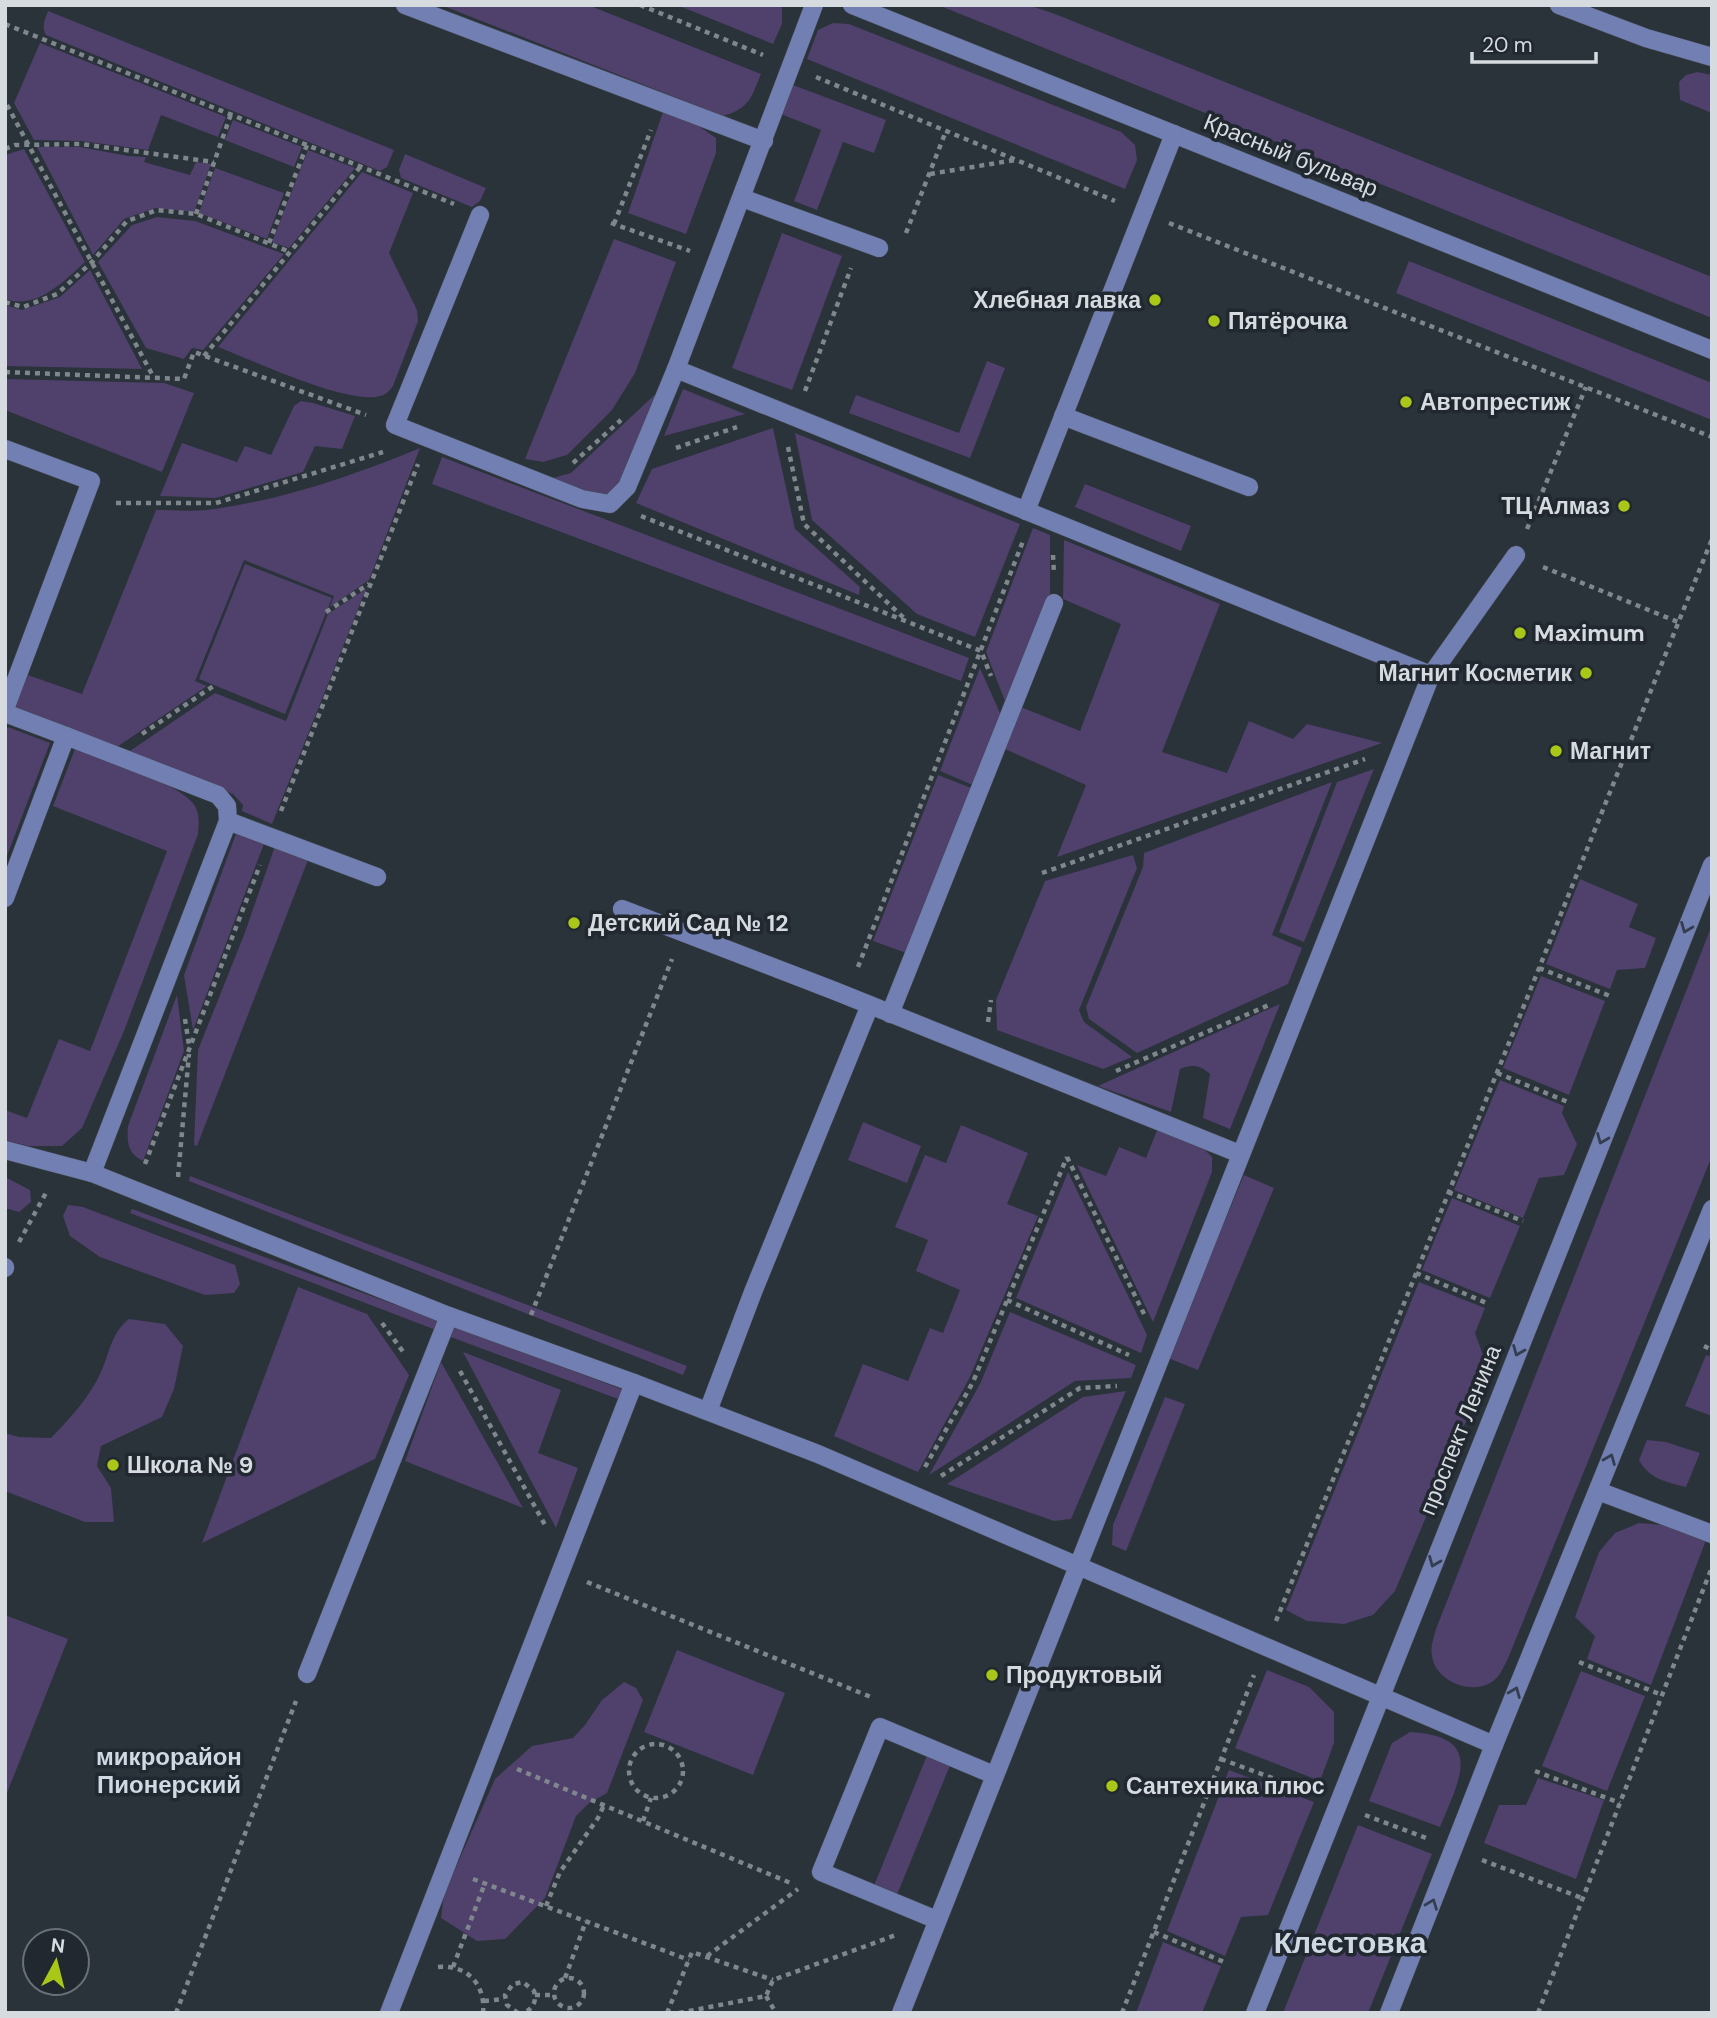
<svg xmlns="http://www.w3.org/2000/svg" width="1717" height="2018" viewBox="0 0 1717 2018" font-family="'DM Sans',sans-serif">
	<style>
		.green { fill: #4f406c }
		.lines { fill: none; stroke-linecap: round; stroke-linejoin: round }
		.minor-casing { stroke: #464d55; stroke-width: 19 }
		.path { stroke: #7f868c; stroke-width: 4.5; stroke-dasharray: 5 5; stroke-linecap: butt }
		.minor { stroke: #727fb2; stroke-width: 18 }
		.oneway { stroke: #353e50 }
		.poi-dot { fill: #a9c719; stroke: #212830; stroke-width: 2.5 }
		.labels { text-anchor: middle; stroke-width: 7; stroke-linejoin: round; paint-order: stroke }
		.street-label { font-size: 23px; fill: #d6dbe0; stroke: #212830 }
		.poi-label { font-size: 23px; font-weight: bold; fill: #d6dbe0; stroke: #212830; text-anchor: start }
		.neighbourhood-label { font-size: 24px; font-weight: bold; fill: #cfd9e3; stroke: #212830 }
		.district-label { font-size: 30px; font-weight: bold; fill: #cfd9e3; stroke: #212830 }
	</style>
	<rect width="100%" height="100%" fill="#2a323a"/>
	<g class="green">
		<path d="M441,5H588L761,74C751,98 750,108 723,116Z"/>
		<path d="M677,5H782V24L773,44Z"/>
		<path d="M938,5H1028L1055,14L1712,277V318Z"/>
		<path d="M48,11L394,150L387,167L380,171L46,35C41,27 45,19 48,11Z"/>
		<path d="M833,23L849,24L1121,132L1135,145L1137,160L1125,189L807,59L818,30Z"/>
		<path d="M40,43L226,117L218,137L161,115L148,150L81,141L34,140L14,103Z"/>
		<path d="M1697,72L1712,75V113L1680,100L1679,82L1686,75Z"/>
		<path d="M793,85L886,120L874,153L843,142L817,210L794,201L821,130L781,114Z"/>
		<path d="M663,112L697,125L716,138V153L686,234L628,213Z"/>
		<path d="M233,120L302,147L294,167L225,140Z"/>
		<path d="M37,147H80L128,156L146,157L144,162L190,175L196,162L211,164L194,212L155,208L124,219L93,255Z"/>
		<path d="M24,149L85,262C63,282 37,310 5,299V155Z"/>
		<path d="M308,150L355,168L289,248L272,242Z"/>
		<path d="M405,154L486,188L480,201L472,207L401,178L399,170Z"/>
		<path d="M215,168L284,193L267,239L199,213Z"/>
		<path d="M362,172L413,193L389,253L417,310L418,321L393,386C388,393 384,396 375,397C339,401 254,361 218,347Z"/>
		<path d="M157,217L195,221L284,254L203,350L192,348L184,359L146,348L98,262L132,225Z"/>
		<path d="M782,233L842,256L792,390L732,368Z"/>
		<path d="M614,239L676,262L635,373L612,410L567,455L543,462L525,459Z"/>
		<path d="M1409,261L1712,383V420L1396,293Z"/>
		<path d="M90,270L142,369L5,366V305L22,310L60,297Z"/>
		<path d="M987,361L1005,368L970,458L849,413L856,395L959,433Z"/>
		<path d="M5,379L164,383L194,393L162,472L5,410Z"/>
		<path d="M662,388L630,467L611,496L580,492L549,479L571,473Z"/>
		<path d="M683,389L745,414L664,436Z"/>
		<path d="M301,401L313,403L355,416L342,449L315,446L303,472L216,498L160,496L182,443L237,462L245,446L271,455L294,406Z"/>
		<path d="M773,428L795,529L860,587L859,595L636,503L652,469Z"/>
		<path d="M795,433L1020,524L975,637L917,614L812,520Z"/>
		<path d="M420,448L369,580L330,607L334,596L244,560L195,681L207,686L114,749L12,711L25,674L82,694L156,510C175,510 196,512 215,509C285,499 355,475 420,448Z"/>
		<path d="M442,457L969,658L961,681L432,484Z"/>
		<path d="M1085,484L1191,526L1181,551L1075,507Z"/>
		<path d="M1033,528L1050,535V603L1008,709L986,652Z"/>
		<path d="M1064,540L1220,604L1162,752L1227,773L1249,721L1293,739L1307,724L1382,743L1057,857L1086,785L1005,749L1021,707L1080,731L1121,624L1063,599Z"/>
		<path d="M245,564L332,598L285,714L199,679Z"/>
		<path d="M366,589L272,824L242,811L243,805L233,794L127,753L215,693L286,721L328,614Z"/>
		<path d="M980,668L1003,720L975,786L940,771Z"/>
		<path d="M8,727L50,743L5,861V734Z"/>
		<path d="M75,749C104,760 172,780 192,802C200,811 199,823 198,834L124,1031L82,1128L62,1146H28L5,1140V1110L27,1118L59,1039L90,1051L167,851L53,806Z"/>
		<path d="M1374,769L1304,942L1279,932L1337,782Z"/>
		<path d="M938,775L974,789L909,954L873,941Z"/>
		<path d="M1332,782L1272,935L1302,948L1288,984L1137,1053L1089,1019L1086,1007L1143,867L1144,853Z"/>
		<path d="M237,831L265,841L193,1030L184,975Z"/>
		<path d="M275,846L308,860L197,1146L194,1145L198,1050L244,935Z"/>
		<path d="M1133,855L1137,868L1079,1010L1084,1022L1132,1057L1103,1069L997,1030L996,1000L1045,881Z"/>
		<path d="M1580,879L1638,904L1629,927L1656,938L1645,968L1617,970L1610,989L1546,964Z"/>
		<path d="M1712,925V1156L1509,1656C1504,1666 1500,1678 1490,1683C1469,1695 1435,1680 1432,1656C1430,1647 1434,1637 1436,1629Z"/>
		<path d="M1541,976L1605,1001L1569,1095L1503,1068Z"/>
		<path d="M177,995L184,1051L143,1161C127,1153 127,1142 128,1126Z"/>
		<path d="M1280,1004L1230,1129L1203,1118L1210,1074C1200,1065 1192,1064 1180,1069L1171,1112L1098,1086Z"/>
		<path d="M1500,1080L1564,1106L1562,1113L1577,1144L1564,1175L1539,1178L1523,1218L1454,1190Z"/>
		<path d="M863,1122L921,1146L907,1183L848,1160Z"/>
		<path d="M961,1125L1028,1153L1007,1204L1038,1216L969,1379L918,1472L834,1436L863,1364L908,1381L930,1328L943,1333L960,1290L916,1271L928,1240L895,1227L925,1155L946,1163Z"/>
		<path d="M1158,1128L1200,1145L1212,1157V1172L1153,1322L1077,1165L1106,1176L1119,1147L1146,1158Z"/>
		<path d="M1068,1172L1147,1335L1141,1353L1016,1298Z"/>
		<path d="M1244,1175L1274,1188L1198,1370L1168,1358Z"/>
		<path d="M190,1176L687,1366L683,1375L189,1181Z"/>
		<path d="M5,1177L30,1190L31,1202L19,1212L5,1208Z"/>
		<path d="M1452,1198L1520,1226L1490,1298L1422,1270Z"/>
		<path d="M68,1205L83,1207L235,1265L240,1284L234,1293L205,1295L100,1257L70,1236L63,1216Z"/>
		<path d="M132,1209L440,1321L436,1330L130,1213Z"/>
		<path d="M1419,1282L1485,1308L1475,1333L1488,1369L1395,1591L1373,1615L1344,1624L1307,1621L1286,1610Z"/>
		<path d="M298,1287L367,1314L409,1375L375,1459L202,1543Z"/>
		<path d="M1010,1312L1136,1365L1131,1378L1075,1381L929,1475L980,1384Z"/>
		<path d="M129,1319L165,1324L183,1346L174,1389L162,1417L101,1446L97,1466L111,1488L114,1522H85L5,1491V1433L19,1437L51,1438C71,1417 89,1398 101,1372C110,1352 111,1333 129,1319Z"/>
		<path d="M452,1326L624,1390L621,1400L448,1336Z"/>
		<path d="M463,1352L561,1390L538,1453L578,1468L556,1528Z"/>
		<path d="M1706,1355L1712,1357V1416L1685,1406Z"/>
		<path d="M441,1362L523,1508L405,1461Z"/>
		<path d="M1126,1391L1071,1519L1054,1521L947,1484L1083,1397Z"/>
		<path d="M1165,1397L1185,1404L1126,1551L1112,1545L1113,1525Z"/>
		<path d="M1647,1440L1666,1442L1700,1453L1686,1487C1666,1482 1649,1479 1639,1460Z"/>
		<path d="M1639,1523L1675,1526L1706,1540L1651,1685L1587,1659L1595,1636L1575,1617L1599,1552L1615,1533Z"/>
		<path d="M5,1615L68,1639L5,1798Z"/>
		<path d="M677,1650L785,1693L753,1775L644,1732Z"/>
		<path d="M1267,1670L1309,1687L1334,1712V1743L1320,1781L1235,1748Z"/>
		<path d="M1581,1671L1645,1696L1607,1791L1542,1766Z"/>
		<path d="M624,1682L636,1688L643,1700L607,1793L589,1803L576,1816L545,1898L505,1939L477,1941L441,1918L444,1894L495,1779L532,1746L573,1738L585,1725L602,1700Z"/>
		<path d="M1410,1732C1486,1736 1459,1780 1440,1827L1369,1801L1392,1743Z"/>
		<path d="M930,1748L953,1758L894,1902L871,1893Z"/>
		<path d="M1229,1770L1314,1802L1268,1915L1241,1917L1225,1956L1167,1931Z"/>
		<path d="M1538,1778L1604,1800L1576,1879L1484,1843L1499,1805H1526Z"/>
		<path d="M1358,1825L1432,1854L1368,2013H1283Z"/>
		<path d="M1163,1942L1221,1966L1202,2013H1136Z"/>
	</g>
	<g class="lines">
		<g class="minor-casing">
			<g id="minor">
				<path d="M405,5L764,141"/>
				<path d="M814,5L676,369L1431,675"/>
				<path d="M852,5L1712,350"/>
				<path d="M1559,5L1646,38L1712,57"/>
				<path d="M742,198L879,248"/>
				<path d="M480,215L395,425L582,499L610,504L627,487L676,369"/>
				<path d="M1063,416L1249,487"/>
				<path d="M5,449L91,481L5,709"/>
				<path d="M1026,511L1174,134"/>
				<path d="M5,713L66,736"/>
				<path d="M228,821L377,877"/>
				<path d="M5,898L66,736L218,795L227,806L228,821L92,1173"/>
				<path d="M622,909L835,991L1240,1154"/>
				<path d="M890,1014L1054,603"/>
				<path d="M5,1150L92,1173L449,1316L634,1383L818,1454L1494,1745"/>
				<path d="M5,1268V1267"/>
				<path d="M708,1411L753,1292L870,1005"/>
				<path d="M1598,1491L1712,1534"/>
				<path d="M307,1674L449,1316"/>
				<path d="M937,1920L821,1872L880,1727L994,1775"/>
				<path d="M389,2013L634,1383"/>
				<path d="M901,2013L1431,675L1516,555"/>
				<path d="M1255,2013L1712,865"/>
				<path d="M1389,2013L1494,1745L1712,1209"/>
			</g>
		</g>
		<g class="path">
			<path d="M640,5L763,55"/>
			<path d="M5,24L454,204"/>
			<path d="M816,77L1115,201"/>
			<path d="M7,105L154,378"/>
			<path d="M5,149L15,145L81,144L214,162"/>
			<path d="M930,174L1015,160"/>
			<path d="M196,214L231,114"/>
			<path d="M611,223L690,251"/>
			<path d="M1169,223L1712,437"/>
			<path d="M614,224L651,130"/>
			<path d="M906,233L946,131"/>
			<path d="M269,243L307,145"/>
			<path d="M5,302L23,307L57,294L92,262L127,221L157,210L196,214L290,252"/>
			<path d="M204,356L361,166"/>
			<path d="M5,372L184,379L194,352L366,415"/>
			<path d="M805,391L851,268"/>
			<path d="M788,447L804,524L906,620"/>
			<path d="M676,448L737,427"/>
			<path d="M573,463L621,420"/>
			<path d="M116,503H216L383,452"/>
			<path d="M641,516L981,651L991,676"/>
			<path d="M1527,529L1586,387"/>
			<path d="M1053,555L1054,574"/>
			<path d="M1543,567L1678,622"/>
			<path d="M326,612L369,584"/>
			<path d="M142,734L215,685"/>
			<path d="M281,811L418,464"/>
			<path d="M1042,873L1365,759"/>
			<path d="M858,967L1023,541"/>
			<path d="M1539,968L1610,996"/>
			<path d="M185,1019L189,1045"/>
			<path d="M988,1022L991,1000"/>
			<path d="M1116,1071L1269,1005"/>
			<path d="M1497,1073L1568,1102"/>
			<path d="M1067,1157L1145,1316"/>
			<path d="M145,1164L260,865"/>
			<path d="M178,1177L189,1054"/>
			<path d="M1448,1192L1523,1221"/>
			<path d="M19,1242L47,1191"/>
			<path d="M1416,1273L1489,1304"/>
			<path d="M1007,1300L1129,1355"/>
			<path d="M531,1315L672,959"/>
			<path d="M382,1323L404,1353"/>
			<path d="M1704,1346L1712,1350"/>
			<path d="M460,1371L545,1525"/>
			<path d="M925,1467L973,1382L1067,1157"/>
			<path d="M941,1476L1080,1388L1117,1386"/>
			<path d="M587,1582L871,1697"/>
			<path d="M1276,1621L1712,539"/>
			<path d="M1579,1662L1662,1695"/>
			<circle cx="656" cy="1771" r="27"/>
			<path d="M1221,1759L1280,1781"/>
			<path d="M517,1769L793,1884"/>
			<path d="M1535,1771L1620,1803"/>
			<path d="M1365,1815L1426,1838"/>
			<path d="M643,1821L651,1798"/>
			<path d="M1482,1860L1582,1898"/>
			<path d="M473,1879L689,1960"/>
			<path d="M546,1906L560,1872L598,1818L604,1805"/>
			<path d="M1154,1932L1224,1962"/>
			<path d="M707,1956L798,1889"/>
			<path d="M438,1967C467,1964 486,1985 483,2013"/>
			<path d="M453,1967L485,1883"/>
			<path d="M565,1978L586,1921"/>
			<circle cx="569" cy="1993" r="15"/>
			<path d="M535,1995H555"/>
			<path d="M766,1996L776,2013"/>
			<path d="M484,2001L504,1999"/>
			<path d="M176,2013L296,1701"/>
			<path d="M518,2013L507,2005L505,1995L513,1984L523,1982L534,1991C537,2001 533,2010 522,2013"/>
			<path d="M667,2013L692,1952L773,1980"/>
			<path d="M679,2013L766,1996L773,1980L896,1935"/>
			<path d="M1122,2013L1254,1675"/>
			<path d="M1538,2013L1712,1567"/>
		</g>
		<use href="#minor" class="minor"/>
	</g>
	<defs><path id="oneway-chevron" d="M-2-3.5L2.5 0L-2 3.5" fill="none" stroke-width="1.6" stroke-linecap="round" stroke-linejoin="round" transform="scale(1.75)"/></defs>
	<g class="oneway">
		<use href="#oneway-chevron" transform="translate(1686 928) rotate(112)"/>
		<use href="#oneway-chevron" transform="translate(1602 1139) rotate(112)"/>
		<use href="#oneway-chevron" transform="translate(1518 1351) rotate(112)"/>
		<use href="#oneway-chevron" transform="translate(1610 1459) rotate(-68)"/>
		<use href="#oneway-chevron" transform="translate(1434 1562) rotate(112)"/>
		<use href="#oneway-chevron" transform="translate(1515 1692) rotate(-68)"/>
		<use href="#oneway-chevron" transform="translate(1432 1904) rotate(-69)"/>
	</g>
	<g class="poi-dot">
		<circle cx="1155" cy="300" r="7"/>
		<circle cx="1214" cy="321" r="7"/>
		<circle cx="1406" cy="402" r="7"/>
		<circle cx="1624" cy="506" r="7"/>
		<circle cx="1520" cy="633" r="7"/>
		<circle cx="1586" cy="673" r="7"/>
		<circle cx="1556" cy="751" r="7"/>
		<circle cx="574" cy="923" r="7"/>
		<circle cx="113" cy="1465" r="7"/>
		<circle cx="992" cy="1675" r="7"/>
		<circle cx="1112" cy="1786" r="7"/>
	</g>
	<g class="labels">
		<g class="street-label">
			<text transform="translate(1291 155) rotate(22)" y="8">Красный бульвар</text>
			<text transform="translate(1460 1430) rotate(-68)" y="8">проспект Ленина</text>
		</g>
		<g class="poi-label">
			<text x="1141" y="308" text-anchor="end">Хлебная лавка</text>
			<text x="1228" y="329">Пятёрочка</text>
			<text x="1420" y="410">Автопрестиж</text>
			<text x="1610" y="514" text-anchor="end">ТЦ Алмаз</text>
			<text x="1534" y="641">Maximum</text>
			<text x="1572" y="681" text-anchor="end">Магнит Косметик</text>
			<text x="1570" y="759">Магнит</text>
			<text x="588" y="931">Детский Сад № 12</text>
			<text x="127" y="1473">Школа № 9</text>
			<text x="1006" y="1683">Продуктовый</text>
			<text x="1126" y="1794">Сантехника плюс</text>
		</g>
		<g class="neighbourhood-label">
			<text x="169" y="1765">микрорайон<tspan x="169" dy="28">Пионерский</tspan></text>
		</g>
		<g class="district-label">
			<text x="1350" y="1953">Клестовка</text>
		</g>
	</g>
	<rect width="1717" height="2018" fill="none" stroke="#d6dbe0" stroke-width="14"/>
	<g transform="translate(56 1962) rotate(7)"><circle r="33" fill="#212830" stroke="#697076" stroke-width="2"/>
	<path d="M0-5L12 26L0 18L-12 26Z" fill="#a9c719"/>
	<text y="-10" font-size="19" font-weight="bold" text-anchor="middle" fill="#d6dbe0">N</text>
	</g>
	<path d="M1472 52v10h124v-10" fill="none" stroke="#d6dbe0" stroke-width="3.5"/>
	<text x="1482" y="52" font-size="21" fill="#d6dbe0" stroke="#212830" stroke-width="5" paint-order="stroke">20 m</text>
</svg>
